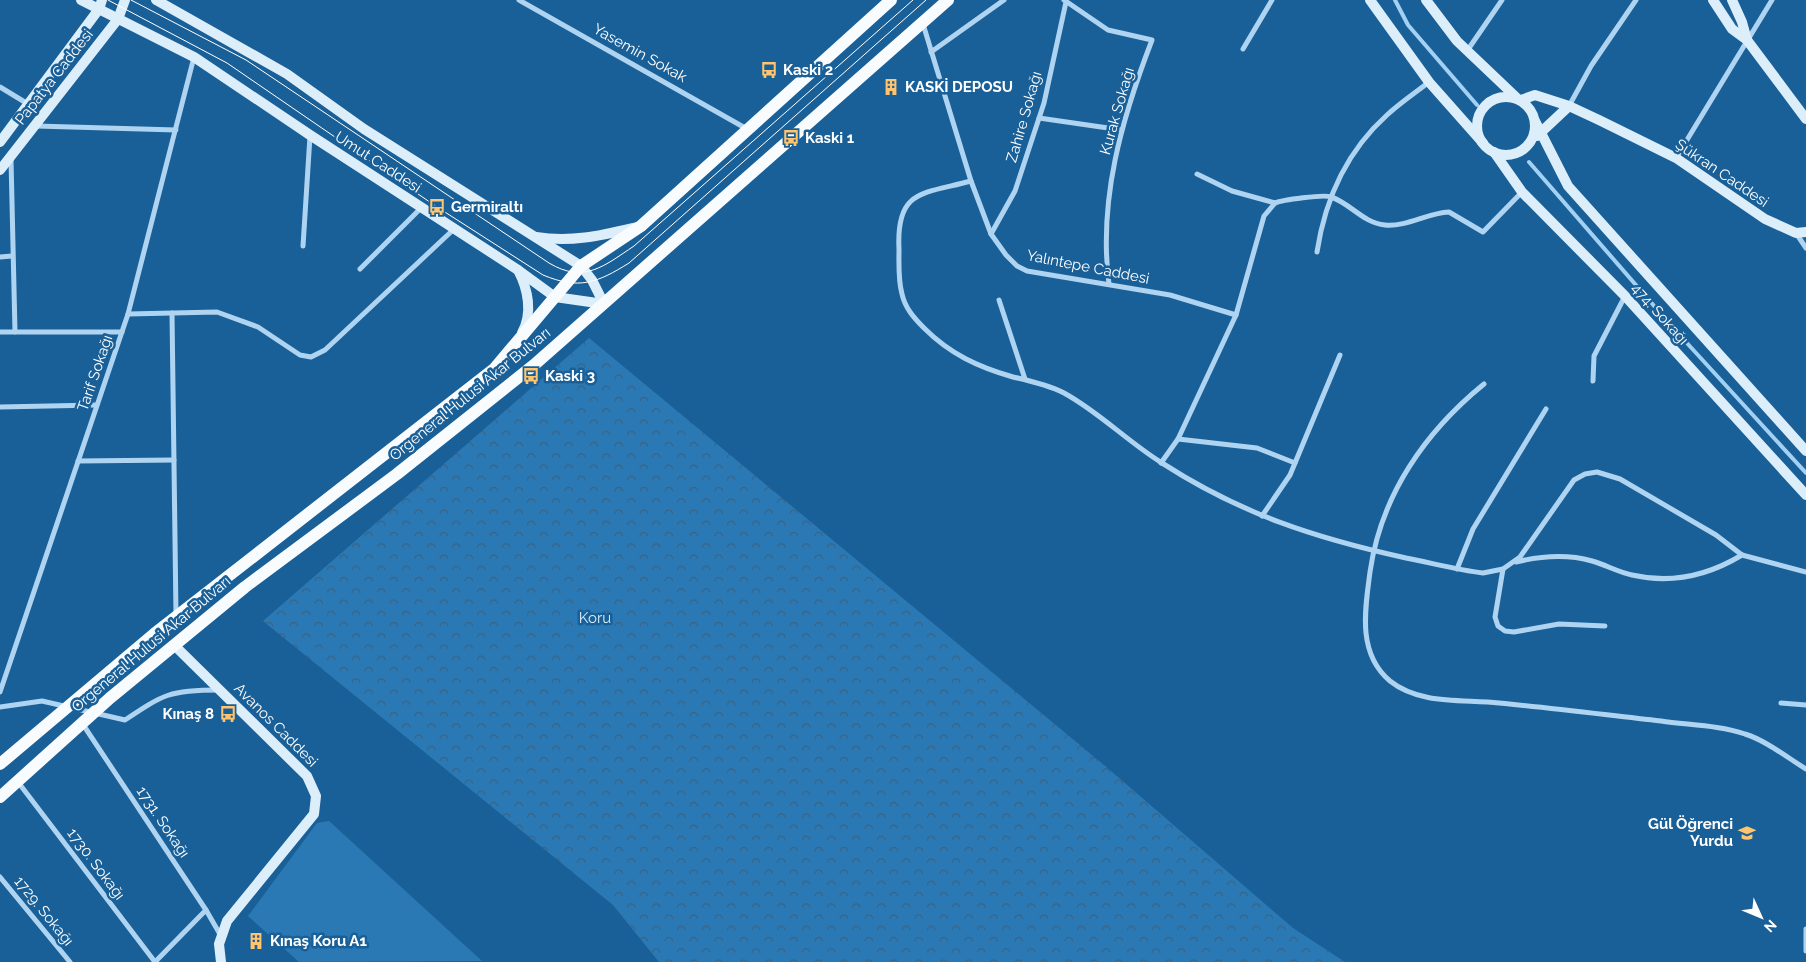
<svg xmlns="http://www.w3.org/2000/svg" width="1806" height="962" viewBox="0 0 1806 962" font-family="Raleway,sans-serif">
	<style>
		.forest { fill: url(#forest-crowns) }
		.garden { fill: #2a79b5 }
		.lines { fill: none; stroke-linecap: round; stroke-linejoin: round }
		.stream { stroke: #a2d1f3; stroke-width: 4 }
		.street { stroke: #afd4f1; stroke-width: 5 }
		.secondary { stroke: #ddeefb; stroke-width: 10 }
		.primary { stroke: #f8fcff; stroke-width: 12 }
		.tram { stroke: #fff; stroke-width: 1 }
		.labels { text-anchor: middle; stroke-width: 5; stroke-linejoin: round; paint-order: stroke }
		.street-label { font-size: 15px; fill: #fff; stroke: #1a6098 }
		.poi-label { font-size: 15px; font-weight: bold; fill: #fff; stroke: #1a6098; text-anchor: start }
		.park-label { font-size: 15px; fill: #d6ebfc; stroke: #1a6098 }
	</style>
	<defs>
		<pattern id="forest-crowns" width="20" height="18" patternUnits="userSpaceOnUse" patternTransform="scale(1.25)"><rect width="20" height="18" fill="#2a79b5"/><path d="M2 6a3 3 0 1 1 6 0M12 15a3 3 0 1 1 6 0" fill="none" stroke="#3b6280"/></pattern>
	</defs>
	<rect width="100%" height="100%" fill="#1a6098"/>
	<path class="forest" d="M589,338L1104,765L1293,928L1345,962H659L613,905L263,621Z"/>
	<path class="garden" d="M329,821L482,961L299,962L248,916L317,823Z"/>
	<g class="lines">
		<g class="stream">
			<path d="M1395,0L1408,25L1477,105"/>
			<path d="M1529,162L1675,330L1806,473"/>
		</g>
		<g class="street">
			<path d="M519,0L747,129"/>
			<path d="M1064,0L1108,30L1152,40C1122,118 1098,200 1109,284"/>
			<path d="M923,24L971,181L991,234L1006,255L1017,266L1027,271L1170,295L1236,315"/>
			<path d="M1243,49L1272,0"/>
			<path d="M1467,51L1502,0"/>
			<path d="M931,52L1004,0"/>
			<path d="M0,87L28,104"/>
			<path d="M1569,106L1591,66L1636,0"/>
			<path d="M1039,118L1122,130"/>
			<path d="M36,126L176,130"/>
			<path d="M1676,158L1772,0"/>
			<path d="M11,159L15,332"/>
			<path d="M1197,174L1232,191L1275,203"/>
			<path d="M971,181C923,194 896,189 899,249C899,263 898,280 902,294C905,308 914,318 924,328C950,354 978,367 1013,377C1031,381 1048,385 1064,393C1099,412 1128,442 1162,463C1241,514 1315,538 1406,558C1432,563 1457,570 1483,573L1503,569L1520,557L1574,480L1585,474L1597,472L1620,479L1716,535L1742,555L1806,572"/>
			<path d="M1796,233L1806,248"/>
			<path d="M991,234L1015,191L1044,103L1066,2"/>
			<path d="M303,246L310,136"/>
			<path d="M1317,252C1325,200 1347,151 1387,115C1400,103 1415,93 1429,82"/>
			<path d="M0,257L12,256"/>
			<path d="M360,269L421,208"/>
			<path d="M999,300L1025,379"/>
			<path d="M172,313L176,615"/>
			<path d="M128,314L217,312L258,327L300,355L311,357L325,350L454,229"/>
			<path d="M0,332H122"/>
			<path d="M1593,381L1594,356L1625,296"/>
			<path d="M1484,384C1425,432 1381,495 1370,572C1365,610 1357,653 1390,681C1420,705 1463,699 1499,703C1553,708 1607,715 1661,721C1688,725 1719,725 1745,734C1765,740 1788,758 1806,769"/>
			<path d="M0,407L97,405"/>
			<path d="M1178,439L1257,448L1295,463"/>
			<path d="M78,461L174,460"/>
			<path d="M1161,463L1178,439L1236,315L1264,216L1275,203C1282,200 1324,194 1331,197C1350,203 1363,223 1385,225C1407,227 1427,213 1449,212L1483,232L1522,192"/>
			<path d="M1262,516L1290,475L1340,355"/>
			<path d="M1516,562C1541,556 1567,554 1592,561C1606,565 1618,572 1632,575C1671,584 1709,575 1742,555"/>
			<path d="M1457,569L1473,529L1546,409"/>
			<path d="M1503,569L1495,617L1498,626L1505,631L1514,632L1559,624L1605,626"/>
			<path d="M0,692L128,314L194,57"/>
			<path d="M1781,703L1806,705"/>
			<path d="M0,707L42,701L125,720C164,694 170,690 219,690"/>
			<path d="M82,723L206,910L221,936"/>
			<path d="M18,782L155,962"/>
			<path d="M0,877L70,962"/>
			<path d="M1806,929V951"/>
			<path d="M155,962L206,910"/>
		</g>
		<g class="secondary">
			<path d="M81,0L194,57L310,135L518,270L555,297L604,304"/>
			<path d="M156,0L287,74L364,129L581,266L592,280L604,304"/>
			<path d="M1370,0L1429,82L1483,143"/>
			<path d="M1426,0L1457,41L1518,99"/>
			<path d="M1713,0L1732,29L1747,40L1806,119"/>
			<path d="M1732,0L1742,22L1747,40"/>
			<circle cx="1506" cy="126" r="29"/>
			<path d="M1521,100L1535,95L1569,106L1599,120L1676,158L1765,219L1796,233L1806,232"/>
			<path d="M1535,121L1568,186L1806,451"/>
			<path d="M1537,136L1569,106"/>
			<path d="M0,142L99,9L102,0"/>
			<path d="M1494,152L1522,192L1625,296L1806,495"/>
			<path d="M0,170L118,19L125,0"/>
			<path d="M536,237C572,243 603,235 637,227"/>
			<path d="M518,270C528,289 533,313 522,333"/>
			<path d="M174,645L307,776L316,796L314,814L227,921L219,944L221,962"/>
		</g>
		<g class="primary">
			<path d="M0,764L154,634L494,369L581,266L641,226L891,0"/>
			<path d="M0,797L110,698L245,587L397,474L534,365L948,0"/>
		</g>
		<g class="tram">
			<path d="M108,0L227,63L437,207L543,275C579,290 597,283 629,263L926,0"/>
			<path d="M131,0L246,60L549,263C584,284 604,266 634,246L913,0"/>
		</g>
	</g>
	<defs>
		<g id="bus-bare" transform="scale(1.35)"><path d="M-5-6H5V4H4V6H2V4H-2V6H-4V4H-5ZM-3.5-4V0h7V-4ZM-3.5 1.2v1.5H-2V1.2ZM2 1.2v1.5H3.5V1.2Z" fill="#ffc46e" stroke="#1a6098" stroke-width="2.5" paint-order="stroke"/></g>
		<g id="building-bare" transform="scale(1.35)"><path d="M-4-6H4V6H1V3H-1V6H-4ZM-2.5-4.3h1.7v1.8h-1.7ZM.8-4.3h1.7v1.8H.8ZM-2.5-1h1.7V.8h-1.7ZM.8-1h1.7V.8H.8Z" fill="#ffc46e" stroke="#1a6098" stroke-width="2.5" paint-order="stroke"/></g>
		<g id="school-bare" transform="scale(1.35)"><path d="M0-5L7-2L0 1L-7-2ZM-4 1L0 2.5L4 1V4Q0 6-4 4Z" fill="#ffc46e" stroke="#1a6098" stroke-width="2.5" paint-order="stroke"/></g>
	</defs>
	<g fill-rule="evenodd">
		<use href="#bus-bare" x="769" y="70"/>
		<use href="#building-bare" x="891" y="87"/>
		<use href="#bus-bare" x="791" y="138"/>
		<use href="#bus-bare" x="437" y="207"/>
		<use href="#bus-bare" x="531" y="376"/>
		<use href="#bus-bare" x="228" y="714"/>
		<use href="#school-bare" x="1747" y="833"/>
		<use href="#building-bare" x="256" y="941"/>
	</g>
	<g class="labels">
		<g class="street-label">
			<text transform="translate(640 53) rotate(29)" y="5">Yasemin Sokak</text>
			<text transform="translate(54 77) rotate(-52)" y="5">Papatya Caddesi</text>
			<text transform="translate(1117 111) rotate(-74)" y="5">Kurak Sokağı</text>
			<text transform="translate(1024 117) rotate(-74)" y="5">Zahire Sokağı</text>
			<text transform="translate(378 162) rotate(33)" y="5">Umut Caddesi</text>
			<text transform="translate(1722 173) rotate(34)" y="5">Şükran Caddesi</text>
			<text transform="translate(1088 267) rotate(11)" y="5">Yalıntepe Caddesi</text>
			<text transform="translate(1660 314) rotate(48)" y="5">474. Sokağı</text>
			<text transform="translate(95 373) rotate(-71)" y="5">Tarif Sokağı</text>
			<text transform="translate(470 394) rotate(-39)" y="5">Orgeneral Hulusi Akar Bulvarı</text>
			<text transform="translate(151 644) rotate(-40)" y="5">Orgeneral Hulusi Akar Bulvarı</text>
			<text transform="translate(276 725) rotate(45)" y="5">Avanos Caddesi</text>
			<text transform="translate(163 822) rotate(56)" y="5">1731. Sokağı</text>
			<text transform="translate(96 864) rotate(53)" y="5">1730. Sokağı</text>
			<text transform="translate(44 911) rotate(51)" y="5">1729. Sokağı</text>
		</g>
		<g class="poi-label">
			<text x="783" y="75">Kaski 2</text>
			<text x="905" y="92">KASKİ DEPOSU</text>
			<text x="805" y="143">Kaski 1</text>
			<text x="451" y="212">Germiraltı</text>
			<text x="545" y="381">Kaski 3</text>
			<text x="214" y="719" text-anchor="end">Kınaş 8</text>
			<text x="1733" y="829" text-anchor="end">Gül Öğrenci<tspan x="1733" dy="17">Yurdu</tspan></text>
			<text x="270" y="946">Kınaş Koru A1</text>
		</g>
		<g class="park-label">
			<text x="595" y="623">Koru</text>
		</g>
	</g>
	<g transform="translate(1761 917) rotate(134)" stroke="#1a6098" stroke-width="4" paint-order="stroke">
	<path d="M0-4L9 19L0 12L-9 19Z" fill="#ffffff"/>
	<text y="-8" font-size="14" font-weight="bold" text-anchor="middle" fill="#ffffff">N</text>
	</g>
</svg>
